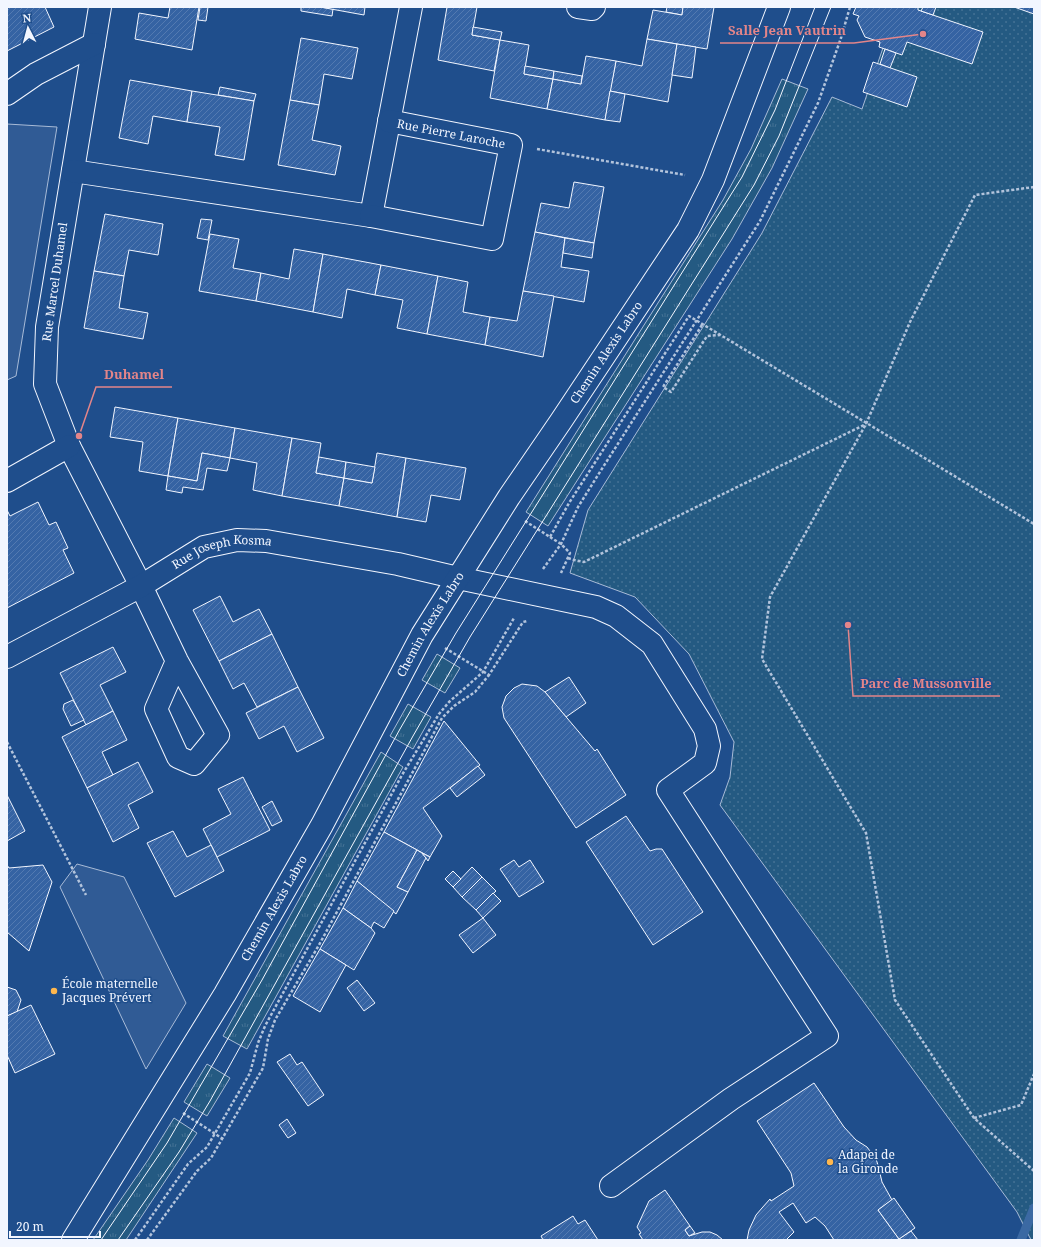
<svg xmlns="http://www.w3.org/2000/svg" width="1041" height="1247" viewBox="0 0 1041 1247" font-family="'Noto Serif',serif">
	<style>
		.grass { fill: url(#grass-tufts); stroke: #a8bbd7 }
		.park { fill: url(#park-dots); stroke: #a8bbd7 }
		.parking { fill: #305b95; stroke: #a8bbd7 }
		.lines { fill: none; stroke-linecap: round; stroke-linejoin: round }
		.stream { stroke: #3b69a3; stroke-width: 9 }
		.building { fill: url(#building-hatch); stroke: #f2f6ff }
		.minor-casing { stroke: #f2f6ff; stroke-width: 24 }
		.path { stroke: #b3c4dc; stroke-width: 2.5; stroke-dasharray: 3 2; stroke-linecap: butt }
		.minor { stroke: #1f4e8c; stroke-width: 22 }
		.tram { stroke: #f2f6ff; stroke-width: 1 }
		.poi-dot { fill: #ffb74d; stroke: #1f4e8c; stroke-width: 1.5 }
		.labels { text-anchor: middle; stroke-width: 3; stroke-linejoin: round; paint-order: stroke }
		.street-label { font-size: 12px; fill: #f2f6ff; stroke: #1f4e8c }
		.poi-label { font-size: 12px; fill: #f2f6ff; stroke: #1f4e8c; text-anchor: start }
		.leader { fill: none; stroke: #e38589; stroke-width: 1.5 }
		.callout-dot { fill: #e38589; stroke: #1f4e8c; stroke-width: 1.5 }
		.callout-label { font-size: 13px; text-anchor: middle; font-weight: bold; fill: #e38589; stroke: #1f4e8c; stroke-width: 3; stroke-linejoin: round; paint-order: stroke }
	</style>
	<defs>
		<pattern id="grass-tufts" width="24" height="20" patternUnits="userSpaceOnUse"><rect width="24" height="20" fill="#245a82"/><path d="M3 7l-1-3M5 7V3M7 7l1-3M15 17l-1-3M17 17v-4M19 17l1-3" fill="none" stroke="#447295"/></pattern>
		<pattern id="park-dots" width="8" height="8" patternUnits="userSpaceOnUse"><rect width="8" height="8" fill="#245a82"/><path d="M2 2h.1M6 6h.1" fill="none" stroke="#447295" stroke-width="1.8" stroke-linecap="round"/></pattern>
		<pattern id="building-hatch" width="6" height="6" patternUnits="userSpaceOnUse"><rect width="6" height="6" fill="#3563a3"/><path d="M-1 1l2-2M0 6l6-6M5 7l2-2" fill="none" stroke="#537ab1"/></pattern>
	</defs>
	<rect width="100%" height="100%" fill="#1f4e8c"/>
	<g class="grass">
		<path d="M782,79L808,89L772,168L732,239L548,526L526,512L723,200L751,149Z"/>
		<path d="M437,654L460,668L445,693L422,680Z"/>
		<path d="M408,704L431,717L413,749L390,736Z"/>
		<path d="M381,752L403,767L247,1049L223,1036Z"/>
		<path d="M207,1064L230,1078L207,1116L184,1102Z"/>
		<path d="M174,1118L197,1133L126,1240H93L148,1160Z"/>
	</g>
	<path class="park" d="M897,7H1034V1240H1031L1017,1212L720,805L730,777L734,742L689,654L635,597L570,573L588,510L762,233L832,97L862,109Z"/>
	<g class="parking">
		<path d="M7,124L57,127L16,376L7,380Z"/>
		<path d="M77,864L124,877L186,1003L146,1069L60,887Z"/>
	</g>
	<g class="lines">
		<path class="stream" d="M1021,1240L1034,1208"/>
	</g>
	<g class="building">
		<path d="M7,7H45L54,27L7,51Z"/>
		<path d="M170,7H199L192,50L135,39L139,13L168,18Z"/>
		<path d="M200,7H208L206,21L198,20Z"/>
		<path d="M301,7H320L333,9L332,16L301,11Z"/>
		<path d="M320,7H365L364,15Z"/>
		<path d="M447,7H477L472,35L500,40L494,71L438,60Z"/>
		<path d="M667,7H683L682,15L666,12Z"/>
		<path d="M683,7H714L707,49L647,39L653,10L682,15Z"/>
		<path d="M856,7H918V10L983,32L972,64L907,42L902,55L879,47L880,42L865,37L857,20L859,16L853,14Z"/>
		<path d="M923,7H936L933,15L921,11Z"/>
		<path d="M1014,7H1034V14Z"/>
		<path d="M473,27L502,32L500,40L472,35Z"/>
		<path d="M301,38L358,48L352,79L324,74L319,105L290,100Z"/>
		<path d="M647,39L677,44L668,102L610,91L616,61L642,66Z"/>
		<path d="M500,40L529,45L524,74L553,79L547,109L490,98Z"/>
		<path d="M677,44L696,47L692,78L672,75Z"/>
		<path d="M885,49L896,53L890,68L880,64Z"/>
		<path d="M586,56L616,61L605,120L547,109L553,79L581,84Z"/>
		<path d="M873,62L917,77L907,107L863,92Z"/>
		<path d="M525,66L554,71L553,79L524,74Z"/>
		<path d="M554,71L582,76L581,84L553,79Z"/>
		<path d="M130,80L192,91L187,122L153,116L148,144L119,138Z"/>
		<path d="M220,87L256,94L254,101L218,95Z"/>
		<path d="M192,91L254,101L244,160L215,155L220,127L187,122Z"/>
		<path d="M610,91L625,94L620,122L605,120Z"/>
		<path d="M290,100L319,105L312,140L341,146L335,175L278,165Z"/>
		<path d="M574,182L604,187L594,243L535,232L541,203L569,208Z"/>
		<path d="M105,214L163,224L158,255L129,250L124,276L94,271Z"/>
		<path d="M201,219L212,220L208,240L197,238Z"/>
		<path d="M535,232L565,238L561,267L589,271L584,302L523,291Z"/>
		<path d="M210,234L239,239L233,268L261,273L256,301L199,291Z"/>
		<path d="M565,238L594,243L592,258L563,253Z"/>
		<path d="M294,249L323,254L313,312L256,301L261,273L289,279Z"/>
		<path d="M323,254L381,265L375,295L347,289L342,318L313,312Z"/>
		<path d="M381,265L438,276L427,334L397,328L403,300L375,295Z"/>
		<path d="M94,271L124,276L119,308L148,313L143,339L84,328Z"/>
		<path d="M438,276L468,282L463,312L490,317L485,345L427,334Z"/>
		<path d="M523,291L554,296L543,357L485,345L490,317L517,321Z"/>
		<path d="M115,407L178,418L168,476L139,471L143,442L110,437Z"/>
		<path d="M178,418L235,428L230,458L202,453L197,481L168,476Z"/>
		<path d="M235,428L292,438L282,496L253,490L257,463L230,458Z"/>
		<path d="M292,438L321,443L316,473L344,478L339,506L282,496Z"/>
		<path d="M202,453L230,458L227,471L207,468L203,490L183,487L182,493L166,490L168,476L197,481Z"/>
		<path d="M377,453L406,458L397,517L339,506L344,478L372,483Z"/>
		<path d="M319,457L346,462L344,478L316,473Z"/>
		<path d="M406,458L466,468L460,500L431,495L426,522L397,517Z"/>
		<path d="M346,462L375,467L372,483L344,478Z"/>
		<path d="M38,502L49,525L56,522L68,548L63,550L74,573L7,608V510L10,516Z"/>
		<path d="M220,596L233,622L259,609L272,634L219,661L193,610Z"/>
		<path d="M272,634L298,687L257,707L244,683L233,689L219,661Z"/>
		<path d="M113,647L126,672L100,685L113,711L86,725L60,673Z"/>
		<path d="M569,677L586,703L566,717L545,692Z"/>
		<path d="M522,684L537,686L545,692L595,751L597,749L626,795L576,828L504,718L502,707L506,696L514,688Z"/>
		<path d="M298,687L324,738L297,752L284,726L259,739L246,713Z"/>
		<path d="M73,700L84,720L71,726L63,709L64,704Z"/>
		<path d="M113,711L127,740L102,752L113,775L87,788L62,737Z"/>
		<path d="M444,721L480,765L423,808L442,836L430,857L384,832Z"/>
		<path d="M138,762L153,792L128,805L139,828L113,842L87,788Z"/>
		<path d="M478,766L485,775L457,797L450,788Z"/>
		<path d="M243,777L270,830L217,857L203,829L231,814L218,789Z"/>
		<path d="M7,795L25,831L7,841Z"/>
		<path d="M272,801L282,821L272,826L262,807Z"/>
		<path d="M626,816L650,851L656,849H662L703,912L653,945L586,842Z"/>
		<path d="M173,831L187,857L211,845L224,871L175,897L147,843Z"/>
		<path d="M384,832L417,850L397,887L408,892L396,914L357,881Z"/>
		<path d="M417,850L422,853L426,858L408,892L397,887Z"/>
		<path d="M422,853L430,857L428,861L426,858Z"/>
		<path d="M514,860L519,867L530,860L544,882L519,897L500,869Z"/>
		<path d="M7,865L9,868L43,865L52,882L29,951L7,932Z"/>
		<path d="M472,867L482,877L462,897L453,887Z"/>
		<path d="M453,871L461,879L453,887L445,879Z"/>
		<path d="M482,877L496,891L476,910L462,897Z"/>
		<path d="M357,881L394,911L384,928L374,922L371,928L343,908Z"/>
		<path d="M493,893L501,901L483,918L476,910Z"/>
		<path d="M343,908L371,928L375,933L354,970L320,949Z"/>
		<path d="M483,918L496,935L473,953L459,935Z"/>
		<path d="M320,949L346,965L320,1012L293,996Z"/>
		<path d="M357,980L375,1003L364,1011L347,988Z"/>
		<path d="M7,987L16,990L21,1000L17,1012L7,1016Z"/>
		<path d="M31,1005L55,1054L15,1073L7,1055V1016Z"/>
		<path d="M290,1054L297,1065L302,1062L324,1095L308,1106L277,1062Z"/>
		<path d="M814,1083L844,1127L856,1140L867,1147L876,1159L878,1165L882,1182L892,1200L878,1210L899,1239L911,1231L918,1240H834L825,1226L815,1217L806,1223L793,1203L779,1212L794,1232L786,1240H747L749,1230L756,1215L762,1208L770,1199L771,1201L794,1186L791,1173L757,1121Z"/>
		<path d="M287,1119L296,1133L288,1138L279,1125Z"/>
		<path d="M665,1190L690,1226L685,1230L689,1236L702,1232H710L717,1235L723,1240H643L639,1234L641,1233L637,1227L649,1201Z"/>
		<path d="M894,1198L915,1228L899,1239L878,1210Z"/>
		<path d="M573,1216L578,1224L585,1220L598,1240H543L541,1236Z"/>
		<path d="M690,1226L695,1233L689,1236L685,1230Z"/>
	</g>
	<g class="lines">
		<g class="minor-casing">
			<g id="minor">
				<path d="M100,7L47,327L45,384L69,446L141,586L177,661L218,735L194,764L178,757L156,709L177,661"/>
				<path d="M578,7L592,9L594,7"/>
				<path d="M7,94L36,74L94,44"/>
				<path d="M73,171L371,216L411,7"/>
				<path d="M371,216L492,239L511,145L389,121"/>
				<path d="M7,481L69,446"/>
				<path id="s1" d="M7,657L141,586L204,547L237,540L266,541L398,564L458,578L596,607L616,616L652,644L705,729L709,746L705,763L668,790L827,1036L731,1099L611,1186"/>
				<path id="s2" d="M73,1240L225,994L322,825L422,635L509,497L561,421L688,230L713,180L779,7"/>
			</g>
		</g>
		<g class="path">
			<path d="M537,149L685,175"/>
			<path d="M1034,187L975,195L910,322L866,424L770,597L762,659L866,833L895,1000L974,1118L1034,1171"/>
			<path d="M702,325L663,387L671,392L707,336L720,335"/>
			<path d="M525,521L550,537L569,503L689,316L1034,524"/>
			<path d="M550,537L561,544L570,553L561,573"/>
			<path d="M568,558L574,560L584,562L866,424"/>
			<path d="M543,569L561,544L578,507L598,475L760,221L818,103L841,38L850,7"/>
			<path d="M445,648L489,675L523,622L527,621"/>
			<path d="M7,742L86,895"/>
			<path d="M183,1113L223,1139"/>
			<path d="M974,1118L1021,1105L1034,1074"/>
			<path d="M135,1240L188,1164L207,1147L250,1073L258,1043L265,1026L402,775L439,714L449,702L483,672L514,618"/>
			<path d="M147,1240L197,1171L211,1158L263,1068L268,1039L275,1020L319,945L442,718L454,706L475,692L489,675"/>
		</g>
		<use href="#minor" class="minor"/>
		<g class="tram">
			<path d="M101,1240L167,1143L195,1095L262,980L400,729L456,633L742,177L775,110L815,7"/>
			<path d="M118,1240L179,1152L210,1101L413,736L470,637L754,185L779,136L831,7"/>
		</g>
	</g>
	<g class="poi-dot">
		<circle cx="54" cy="991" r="4"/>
		<circle cx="830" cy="1162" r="4"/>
	</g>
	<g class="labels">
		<g class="street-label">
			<text transform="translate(451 134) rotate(11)" y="4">Rue Pierre Laroche</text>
			<text transform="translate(55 282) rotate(-82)" y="4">Rue Marcel Duhamel</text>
			<text dy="4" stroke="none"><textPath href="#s2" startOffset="1036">Chemin Alexis Labro</textPath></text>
			<text dy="4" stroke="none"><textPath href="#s1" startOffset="242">Rue Joseph Kosma</textPath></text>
			<text dy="4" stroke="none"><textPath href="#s2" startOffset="712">Chemin Alexis Labro</textPath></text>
			<text dy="4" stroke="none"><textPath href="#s2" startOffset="388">Chemin Alexis Labro</textPath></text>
		</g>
		<g class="poi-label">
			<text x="62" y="988">École maternelle<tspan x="62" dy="14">Jacques Prévert</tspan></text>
			<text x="838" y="1159">Adapei de<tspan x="838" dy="14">la Gironde</tspan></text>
		</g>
	</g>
	<path class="leader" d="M923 34L854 43H720M79 436L96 387H172M848 625L853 696H1000"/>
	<g class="callout-dot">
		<circle cx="923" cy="34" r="4"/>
		<circle cx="79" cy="436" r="4"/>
		<circle cx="848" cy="625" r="4"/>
	</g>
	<g class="callout-label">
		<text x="787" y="35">Salle Jean Vautrin</text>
		<text x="134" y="379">Duhamel</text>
		<text x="926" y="688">Parc de Mussonville</text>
	</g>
	<rect width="1041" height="1247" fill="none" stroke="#f2f6ff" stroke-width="16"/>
	<g transform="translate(28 28) rotate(354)" stroke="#1f4e8c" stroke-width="3" paint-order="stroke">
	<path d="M0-3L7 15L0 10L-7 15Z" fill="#f2f6ff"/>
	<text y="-6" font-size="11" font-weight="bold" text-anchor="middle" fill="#f2f6ff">N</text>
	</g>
	<path d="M10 1231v6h90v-6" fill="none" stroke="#f2f6ff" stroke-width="2"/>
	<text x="16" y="1231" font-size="12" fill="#f2f6ff" stroke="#1f4e8c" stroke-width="3" paint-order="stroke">20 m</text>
</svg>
